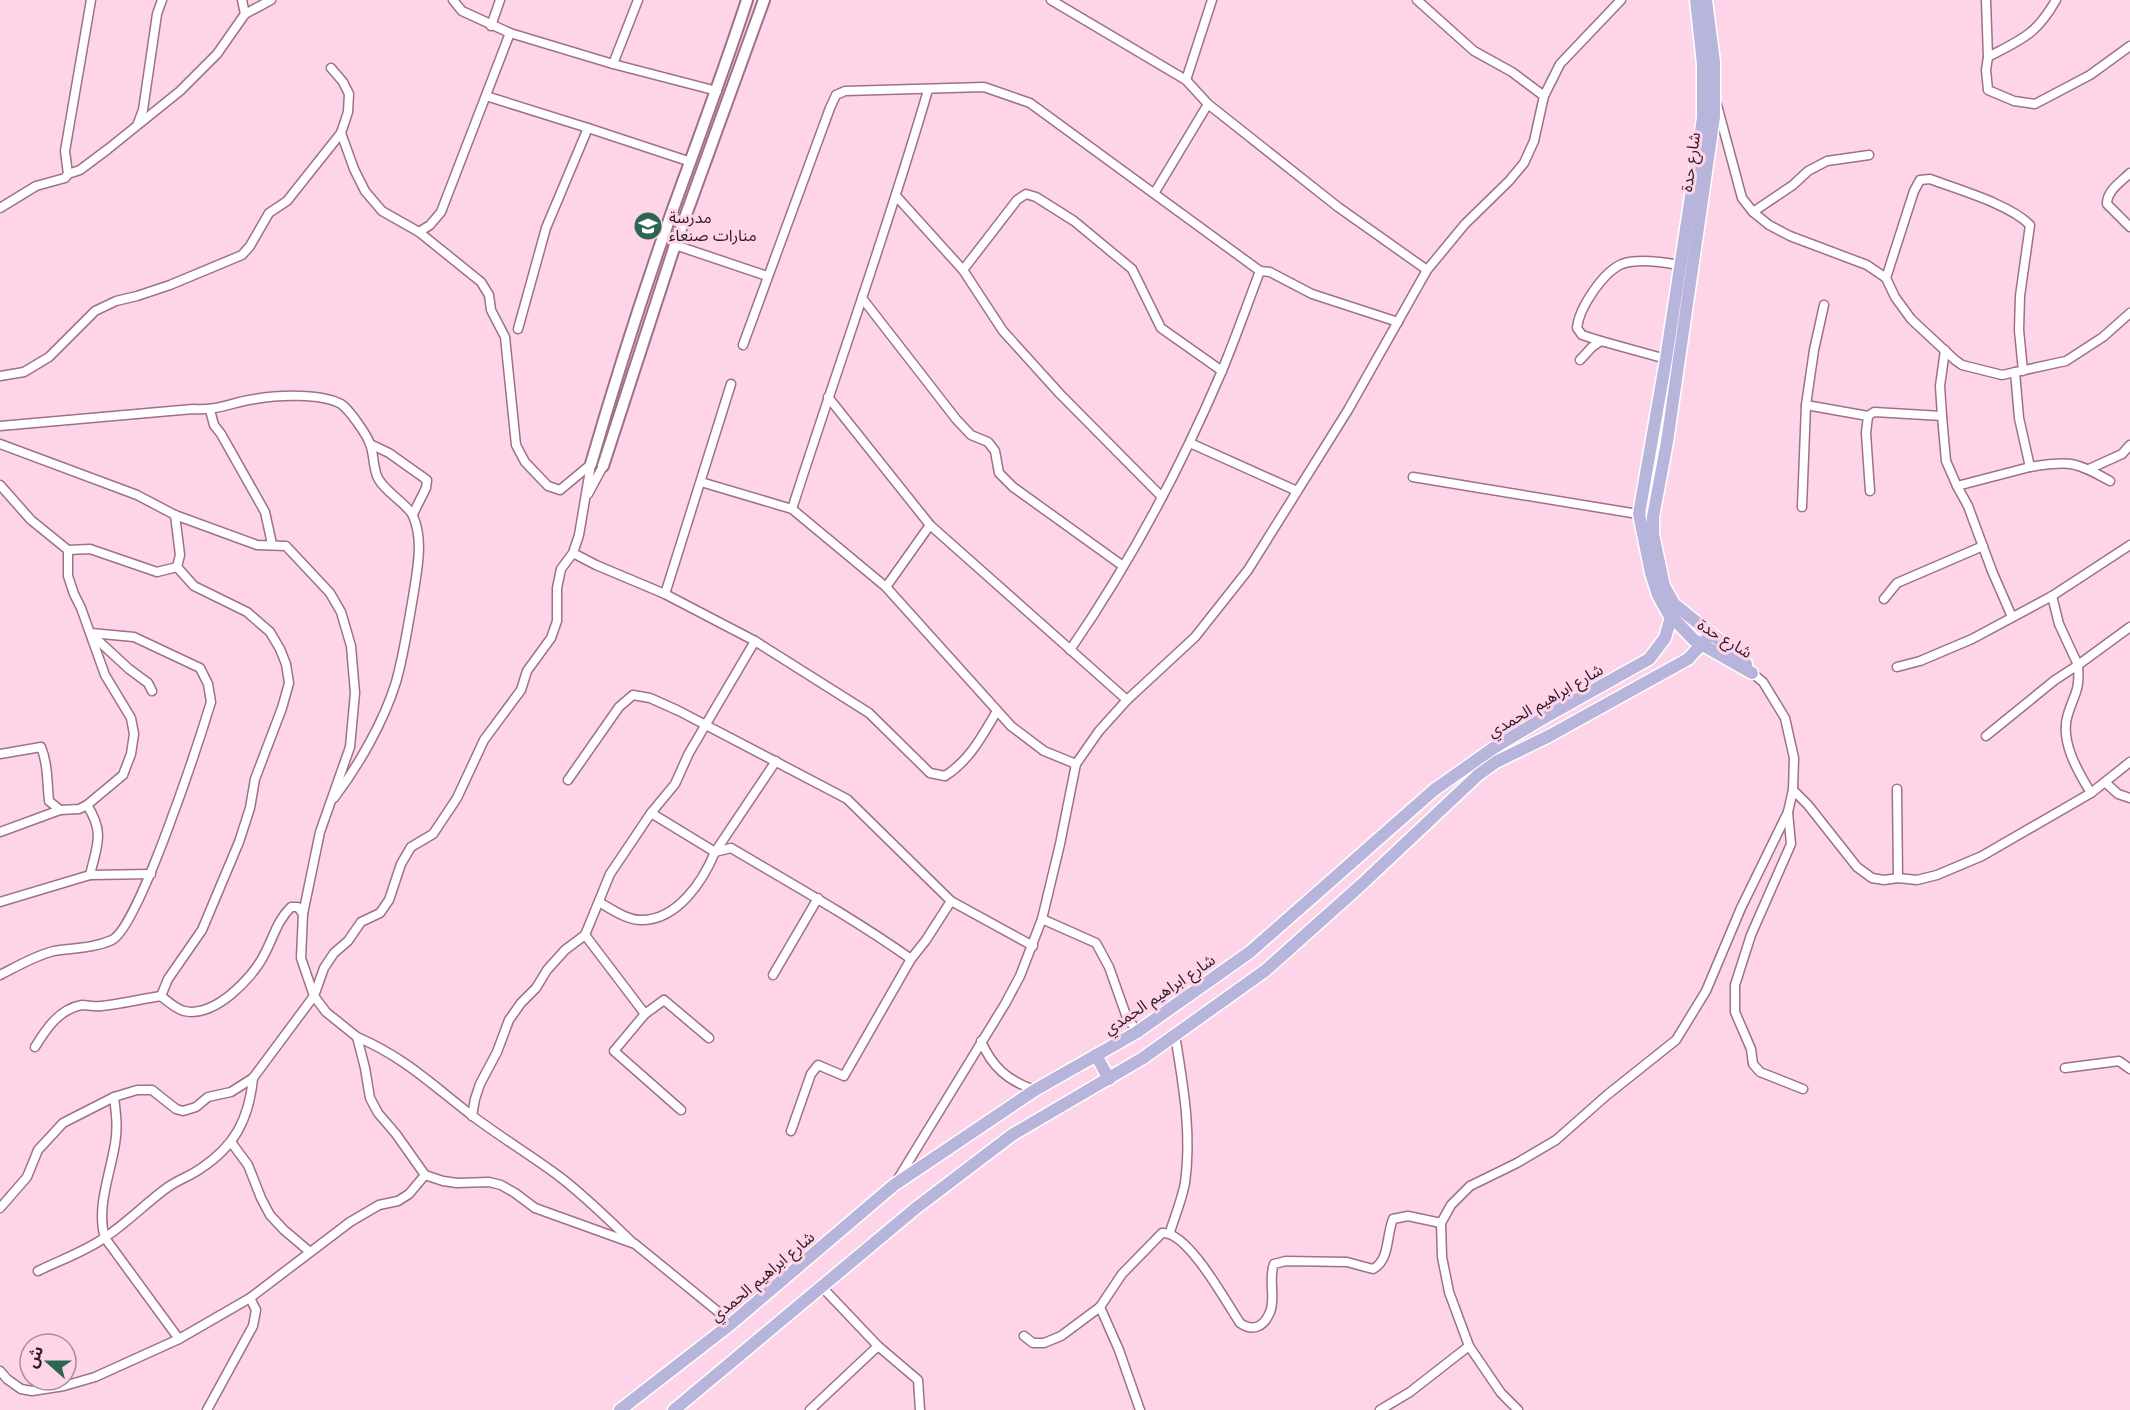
<svg xmlns="http://www.w3.org/2000/svg" width="2130" height="1410" viewBox="0 0 2130 1410" font-family="Arial,'Noto Sans Arabic',sans-serif">
	<style>
		.lines { fill: none; stroke-linecap: round; stroke-linejoin: round }
		.minor-casing { stroke: #9f7089; stroke-width: 11 }
		.tertiary-casing { stroke: #9f7089; stroke-width: 14 }
		.primary-casing { stroke: #fff; stroke-width: 15 }
		.minor { stroke: #fff; stroke-width: 8 }
		.tertiary { stroke: #fff; stroke-width: 10 }
		.primary { stroke: #b8b5dd; stroke-width: 12 }
		.labels { text-anchor: middle; stroke-width: 6; stroke-linejoin: round; paint-order: stroke }
		.street-label { font-size: 16px; fill: #2e1b25; stroke: #fed4e9 }
		.poi-label { font-size: 16px; fill: #2e1b25; stroke: #fed4e9; text-anchor: start }
	</style>
	<rect width="100%" height="100%" fill="#fed4e9"/>
	<g class="lines">
		<g class="minor-casing">
			<g id="minor">
				<path d="M242,0L245,14"/>
				<path d="M453,0L462,11L510,33L613,64L717,91"/>
				<path d="M1051,0L1186,80L1208,104L1338,207L1427,270"/>
				<path d="M1417,0L1474,51L1512,72L1544,96"/>
				<path d="M1986,0L1988,57"/>
				<path d="M2056,0C2036,35 2022,39 1988,57L1986,70L1988,90L2014,101L2035,104L2090,75L2130,46"/>
				<path d="M491,26L500,0"/>
				<path d="M613,64L638,0"/>
				<path d="M331,68L343,82L349,94L348,112L341,133L354,169L365,191L382,211L419,232L481,282L489,295L491,310L505,337L516,445L525,462L548,486L560,490L590,465"/>
				<path d="M1186,80L1212,0"/>
				<path d="M486,96L588,128L546,228L518,329"/>
				<path d="M1717,105L1742,198L1753,212L1769,225L1790,236L1867,265L1886,278"/>
				<path d="M138,123L143,110L157,14L162,0"/>
				<path d="M588,128L691,162"/>
				<path d="M2130,173C2121,182 2107,190 2107,204L2130,227"/>
				<path d="M68,174L65,151L91,0"/>
				<path d="M1155,192L1208,104"/>
				<path d="M897,197L963,270L1003,331L1060,394L1162,497"/>
				<path d="M0,208L36,186L65,178L68,174L80,170L108,149L180,91L217,54L245,14L271,0"/>
				<path d="M1753,212L1793,185L1808,171L1827,161L1869,155"/>
				<path d="M419,232L430,225L441,212L510,33"/>
				<path d="M675,245L767,276"/>
				<path d="M963,270L1017,200L1026,194L1036,197L1074,221L1132,269L1161,328L1222,371"/>
				<path d="M862,298L956,419L971,435L988,442L995,451L999,473L1013,487L1123,566"/>
				<path d="M1601,341L1582,335L1577,328C1579,308 1603,272 1622,264C1638,258 1663,262 1679,265"/>
				<path d="M743,345L830,108L836,95L845,91L984,87L1030,103L1260,271L1270,272L1312,294L1398,322"/>
				<path d="M1580,360L1592,347L1601,341L1666,359"/>
				<path d="M2023,371L2019,330L2020,296L2030,225C2009,204 1959,190 1930,179L1920,180L1914,191L1886,278L1895,297L1911,319L1955,360L1962,365L2002,375L2066,361L2103,337L2130,313"/>
				<path d="M0,376L24,372L49,357L95,311L116,301L137,296L170,285L242,255L250,246L269,213L287,201L341,133"/>
				<path d="M828,397L930,525L1127,700"/>
				<path d="M1806,405L1868,416"/>
				<path d="M210,410L214,425L221,434L265,512L272,544"/>
				<path d="M1942,416L1940,386L1945,350"/>
				<path d="M0,426L193,409C218,411 232,402 255,399C278,395 321,393 341,404C349,409 367,435 370,444C374,454 373,466 377,476C383,491 409,505 413,516C424,540 417,571 413,597C408,625 404,654 396,682C384,721 359,765 334,798"/>
				<path d="M1190,443L1297,491"/>
				<path d="M0,444L137,495L175,515L257,545L286,546L330,593L341,612L351,646L355,693L350,747L320,832L303,914L298,907H291C276,922 274,937 264,955C252,979 214,1018 184,1011C176,1009 167,1001 161,996C141,999 121,1004 101,1006C94,1007 88,1005 82,1005C59,1009 46,1029 35,1047"/>
				<path d="M370,444L389,453L427,480L426,488L413,514"/>
				<path d="M2030,467C2070,460 2076,462 2110,481"/>
				<path d="M2089,469L2122,454L2130,445"/>
				<path d="M1413,477L1644,515"/>
				<path d="M701,482L792,509L886,587L1011,726L1044,751L1076,764"/>
				<path d="M0,485L31,520L68,550L90,549L157,572L177,567L194,586L247,612L270,632L280,649L286,664L289,683L282,708L255,779L250,808L239,842L202,930L168,979L161,996"/>
				<path d="M1957,486L1968,506L1992,571L2012,617"/>
				<path d="M1870,491L1866,433L1868,416L1874,412L1942,416L1946,461L1957,486L2030,467L2019,418L2015,372"/>
				<path d="M588,494L603,466"/>
				<path d="M1802,507L1806,405L1814,350L1824,305"/>
				<path d="M792,509C837,369 887,231 928,90"/>
				<path d="M175,515L180,555L177,567"/>
				<path d="M573,553L596,565L665,594L755,641L869,713L930,773L945,776C970,760 982,736 997,711"/>
				<path d="M886,587L930,525"/>
				<path d="M665,594L731,384"/>
				<path d="M1884,599L1897,583L1983,546"/>
				<path d="M91,634L129,669L148,683L152,691"/>
				<path d="M1070,650C1130,563 1180,469 1221,373C1235,340 1247,305 1260,271"/>
				<path d="M1897,667L1920,661L1972,639L2052,596L2130,545"/>
				<path d="M1986,736L2055,680L2078,665L2059,624L2052,596"/>
				<path d="M0,754L41,747C48,764 47,782 49,801L60,810"/>
				<path d="M568,780L619,707L633,695L650,698L679,711L847,799L951,901L1033,946"/>
				<path d="M2106,783L2118,794L2130,798"/>
				<path d="M1897,789L1898,878"/>
				<path d="M1793,790L1808,805L1857,867L1872,878L1884,880L1898,878L1917,880L1937,875L1982,856L2091,793C2078,772 2059,740 2068,714C2075,692 2080,691 2078,665L2130,627"/>
				<path d="M2091,793L2130,762"/>
				<path d="M87,805C105,833 97,845 90,875"/>
				<path d="M1788,812L1791,844L1751,935L1735,985V1012L1751,1049L1753,1064L1760,1072L1803,1089"/>
				<path d="M651,813L715,852L731,848C792,884 853,918 911,959"/>
				<path d="M0,832L60,810L79,809L87,805L123,775L131,754L134,734L131,718L105,675L81,608L74,594L68,576V550"/>
				<path d="M0,902L90,875L151,874"/>
				<path d="M599,902C611,909 628,921 643,920C678,919 703,881 715,852L776,761"/>
				<path d="M303,914L301,958L314,996L326,1012L357,1037L365,1068L370,1098L378,1113L396,1134L425,1175L443,1181L457,1183L489,1182L501,1185L515,1193L535,1208L635,1244L732,1323"/>
				<path d="M1042,919L1096,943L1109,967L1126,1015L1137,1032"/>
				<path d="M585,935L645,1014"/>
				<path d="M0,975C16,967 36,955 54,951C74,948 94,948 112,940C139,927 200,738 211,702L208,684L200,668L134,637L91,633"/>
				<path d="M773,975L818,898"/>
				<path d="M357,1037C406,1058 432,1085 474,1117C502,1138 532,1156 560,1177C586,1197 609,1220 632,1242"/>
				<path d="M981,1041C992,1067 1008,1081 1035,1090"/>
				<path d="M2065,1068L2119,1061L2130,1069"/>
				<path d="M114,1097C116,1113 118,1128 115,1144C110,1175 96,1208 105,1238L179,1339"/>
				<path d="M681,1110L614,1051L645,1014L664,1000L709,1038"/>
				<path d="M472,1116L475,1099L480,1084L497,1052L509,1020L521,1003L536,988L547,970L565,950L585,935L610,874L651,813L675,784L689,753L755,641"/>
				<path d="M791,1131L811,1074L818,1065L844,1076L911,959L926,940L951,901"/>
				<path d="M231,1142L248,1165L261,1198L270,1215L284,1230L310,1252"/>
				<path d="M896,1182L1005,1004L1020,976L1042,919L1060,844L1076,764L1099,731L1127,700L1195,637L1248,570L1348,410L1427,270L1465,224L1509,181L1524,163L1534,141L1544,96L1560,64L1621,0"/>
				<path d="M0,1208L27,1177L38,1150L63,1123L114,1097L137,1090H152L176,1109L183,1111L196,1107L208,1097L231,1092L253,1078L314,996L324,968L334,953L348,941L361,922L380,913L389,900L401,864L411,847L433,834L457,798L484,740L521,690L527,671L551,638L557,621V588L561,569L573,553L579,535L591,464"/>
				<path d="M1170,1232C1175,1216 1182,1199 1185,1183C1192,1133 1183,1084 1175,1035"/>
				<path d="M38,1271C60,1260 87,1251 107,1236C129,1221 147,1202 168,1187C178,1180 190,1176 200,1169C235,1146 249,1119 253,1078"/>
				<path d="M821,1286L878,1346L918,1380L920,1410"/>
				<path d="M1100,1307L1119,1350L1140,1410"/>
				<path d="M1024,1336L1033,1343H1044L1061,1336L1100,1307L1122,1274L1162,1233C1187,1230 1226,1302 1240,1323C1253,1332 1264,1327 1270,1312C1276,1298 1268,1279 1274,1264L1286,1261L1347,1262L1373,1269C1390,1260 1386,1236 1393,1219L1408,1216L1441,1223"/>
				<path d="M0,1371L7,1379L21,1389L32,1391L64,1386L95,1377L179,1339L250,1298L350,1222L379,1205L398,1201L409,1194L425,1175"/>
				<path d="M207,1410L253,1326L256,1310L250,1298"/>
				<path d="M810,1410L878,1346"/>
				<path d="M1380,1410L1410,1392L1469,1346"/>
				<path d="M1518,1410L1501,1393L1469,1346L1449,1292L1442,1257L1441,1223L1451,1205L1470,1186L1517,1163L1556,1140L1607,1095L1676,1040L1706,991L1741,908L1788,812L1793,790L1794,758L1785,718L1763,682L1752,673"/>
			</g>
		</g>
		<g class="tertiary-casing">
			<g id="tertiary">
				<path d="M591,464C613,388 637,312 663,237C691,158 721,80 747,0"/>
				<path d="M603,466L675,245L764,0"/>
			</g>
		</g>
		<g class="primary-casing">
			<g id="primary">
				<path d="M1696,0L1703,64V118L1666,359L1639,514L1651,573L1658,595L1668,613L1694,640L1752,673"/>
				<path d="M1706,0L1714,62V117L1667,442L1653,517V534L1664,586L1674,604L1734,652L1746,664"/>
				<path d="M1096,1055L1109,1079"/>
				<path d="M620,1410L732,1323L894,1185L1035,1090L1137,1032L1250,952L1434,790L1492,749L1540,720L1649,659L1665,638L1671,617"/>
				<path d="M674,1410L916,1208L1012,1135L1143,1058L1266,970L1361,885L1478,775L1496,762L1549,736L1688,659L1711,634"/>
			</g>
		</g>
		<use href="#minor" class="minor"/>
		<use href="#tertiary" class="tertiary"/>
		<use href="#primary" class="primary"/>
	</g>
	<defs>
		<g id="school-disc" transform="scale(1.5)"><circle r="9.5" fill="#2a6650" stroke="#fed4e9"/><path d="M0-5L7-2L0 1L-7-2ZM-4 1L0 2.5L4 1V4Q0 6-4 4Z" fill="#fff"/></g>
	</defs>
	<g fill-rule="evenodd">
		<use href="#school-disc" x="648" y="226"/>
	</g>
	<g class="labels">
		<g class="street-label">
			<text transform="translate(1690 162) rotate(-82)" y="6">شارع حدة</text>
			<text transform="translate(1725 638) rotate(31)" y="6">شارع حدة</text>
			<text transform="translate(1545 700) rotate(-30)" y="6">شارع ابراهيم الحمدي</text>
			<text transform="translate(1159 994) rotate(-34)" y="6">شارع ابراهيم الحمدي</text>
			<text transform="translate(762 1276) rotate(-40)" y="6">شارع ابراهيم الحمدي</text>
		</g>
		<g class="poi-label">
			<text x="669" y="223">مدرسة<tspan x="669" dy="18">منارات صنعاء</tspan></text>
		</g>
	</g>
	<g transform="translate(48 1362) rotate(291)"><circle r="28" fill="#fed4e9" stroke="#ab8a9b" stroke-width="1.5"/>
	<path d="M0-4.5L10 22L0 15L-10 22Z" fill="#2a6650"/>
	<text y="-9" font-size="16" font-weight="bold" text-anchor="middle" fill="#2e1b25">ش</text>
	</g>
</svg>
